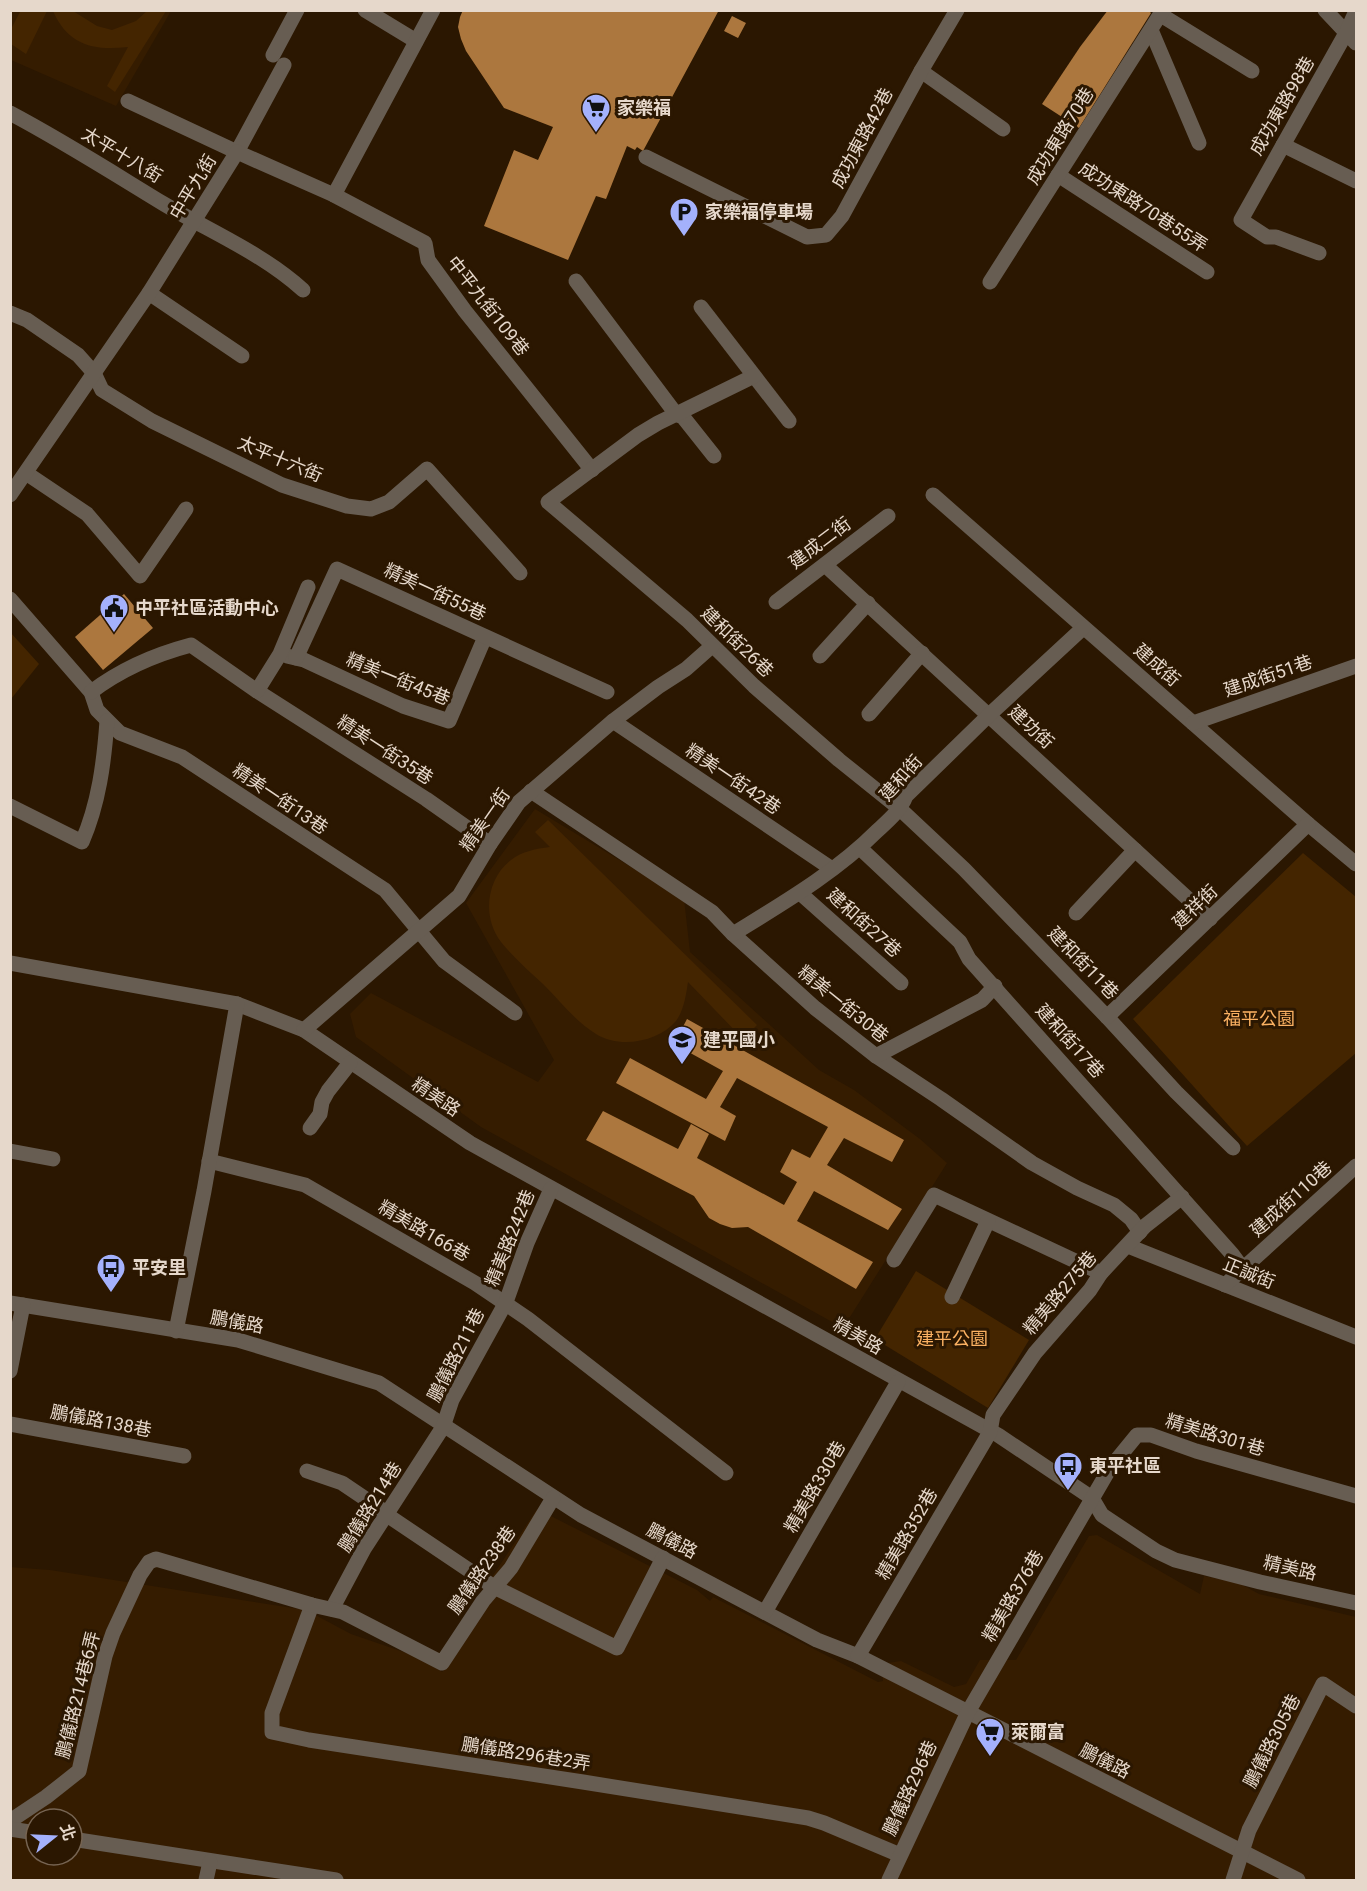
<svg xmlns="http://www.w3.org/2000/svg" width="1367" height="1891" viewBox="0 0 1367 1891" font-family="Roboto,'Noto Sans TC',sans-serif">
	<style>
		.built { fill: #351c00; fill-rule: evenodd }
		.green { fill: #442500 }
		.building { fill: #ac773e }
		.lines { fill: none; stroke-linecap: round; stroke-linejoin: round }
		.minor { stroke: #675d52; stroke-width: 15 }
		.labels { text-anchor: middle; stroke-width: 6; stroke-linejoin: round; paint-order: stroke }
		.street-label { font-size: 18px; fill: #e6d8cb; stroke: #2b1701 }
		.poi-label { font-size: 18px; font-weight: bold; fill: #e6d8cb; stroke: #2b1701; text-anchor: start }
		.park-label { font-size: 18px; fill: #fbb162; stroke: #2b1701 }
	</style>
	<rect width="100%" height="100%" fill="#2b1701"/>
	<g class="built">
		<path d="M11,11H171L116,106L11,60Z"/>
		<path d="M535,809L684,899L690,952L819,1070L854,1090L920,1139L947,1163L843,1328L481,1127L356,1037L350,1014L371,993L538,1082L554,1060L466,903Z"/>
		<path d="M537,1509L697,1590L710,1601L713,1597L878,1682L883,1681L881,1664L901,1661L954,1687L966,1684L980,1660H1016L1089,1536L1097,1535L1200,1594L1204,1576L1239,1583L1259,1594L1356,1617V1880H11L10,1567L50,1570L306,1610L351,1634L424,1659L442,1672L445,1669L434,1664ZM36,1819H72V1855H36Z"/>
	</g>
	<g class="green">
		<path d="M21,10L47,11L26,54L11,44V29Z"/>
		<path d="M53,11H73L97,26L112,30L136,21L147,11H166L115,92L107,86L128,47C93,51 68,45 53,11Z"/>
		<path d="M10,632L39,664L11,699H10Z"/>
		<path d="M548,820L757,1025L743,1039L688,982C686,995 684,1010 676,1021C658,1042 620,1049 596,1034C576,1022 560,1001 543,984C529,971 513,957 501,942C482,918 486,879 511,860C522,851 536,849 550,847L535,832Z"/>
		<path d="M1303,853L1356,897V1053L1247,1146L1133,1019Z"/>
		<path d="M916,1271L1029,1340L988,1408L875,1339Z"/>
	</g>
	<g class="building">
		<path d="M463,10H719L643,151L637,147L635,150L627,146L606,199L596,196L568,260L484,226L514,150L538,160L553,127L504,108L466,51L461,39L458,27L460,17Z"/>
		<path d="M1108,10H1148L1151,13L1079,128L1042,104L1080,47Z"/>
		<path d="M732,16L746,23L738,38L724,31Z"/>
		<path d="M124,594L153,628L103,670L75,637Z"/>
		<path d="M687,1019L904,1140L892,1162L844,1138L827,1165L902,1209L888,1230L814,1191L797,1221L873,1262L856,1289L748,1227L732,1228L720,1224L709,1218L694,1196L586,1140L603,1111L678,1149L691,1124L709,1134L697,1158L784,1205L797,1182L780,1172L792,1149L810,1158L828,1127L737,1078L720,1107L736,1116L725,1141L616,1083L630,1058L706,1099L723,1071L674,1044Z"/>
	</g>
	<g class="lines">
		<g class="minor">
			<path d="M365,10L416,41"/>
			<path d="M1325,10L1356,43"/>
			<path d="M1161,15L1252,71"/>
			<path d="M1151,30L1199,143"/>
			<path d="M273,55L297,10"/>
			<path d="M921,71L1003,129"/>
			<path d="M128,101L237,152L284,65"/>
			<path d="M10,113C63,141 113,173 164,204C211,232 262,253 303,290"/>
			<path d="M1283,145L1356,181"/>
			<path d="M646,157L807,237L826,235L842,216L921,71L957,10"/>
			<path d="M1058,175L1207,272"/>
			<path d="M334,195L425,243L428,260L465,311L592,470"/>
			<path d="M1319,253L1276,237H1267L1241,220L1346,33L1356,11"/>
			<path d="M576,281L676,414L683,417L714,456"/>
			<path d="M990,282L1163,10"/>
			<path d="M149,293L242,356"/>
			<path d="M701,307L789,421"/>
			<path d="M10,313L27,320L78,355L94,373L102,390L152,421L282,485L347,506L371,509L389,502L427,469L520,573"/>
			<path d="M754,376L658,423L638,435L548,502L687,620L754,686L839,760L900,809L964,869L1107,1017L1176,1092L1233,1148"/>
			<path d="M26,473L87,514L140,576L186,509"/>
			<path d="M10,495L149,293L237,152L334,195L433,10"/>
			<path d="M933,495L1308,824L1356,864"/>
			<path d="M825,565L1210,919"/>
			<path d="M10,599L91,692L97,710L120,733L182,757L385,890L444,961L515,1013"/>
			<path d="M776,602L888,516"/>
			<path d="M287,656L304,660L403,706L449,721L485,637"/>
			<path d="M820,656L868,603"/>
			<path d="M296,658L337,569L607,692"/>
			<path d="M257,691L426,799L490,844"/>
			<path d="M91,692C120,670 157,654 191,645L257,691L280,654L308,587"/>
			<path d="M869,714L922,653"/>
			<path d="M613,721L832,869"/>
			<path d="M1193,723L1356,666"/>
			<path d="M531,791L712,912L733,934L815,1008L876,1056L941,1099L1032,1163L1077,1188L1114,1205L1131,1219L1140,1232"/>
			<path d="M10,806L82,842C99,803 104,762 107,721"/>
			<path d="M860,848L960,942L969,959L1232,1254L1243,1269"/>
			<path d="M800,893L901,983"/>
			<path d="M1076,913L1135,850"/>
			<path d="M733,934C783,903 835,873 877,831C889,820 900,811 906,796L989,715L1083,628"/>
			<path d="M10,963L237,1004L304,1030L470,1143L998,1435L1092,1498L1102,1515L1156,1551L1175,1560L1260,1582L1356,1603"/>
			<path d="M1107,1017L1308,824"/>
			<path d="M304,1030L459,896L490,844L519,802L613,721L658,687L686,669L712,646"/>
			<path d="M876,1056L982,1000L995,986"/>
			<path d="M310,1128L320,1114L322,1102L328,1091L350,1063"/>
			<path d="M10,1151L53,1159"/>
			<path d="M209,1161L305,1185L475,1283L528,1319L726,1473"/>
			<path d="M1128,1246L1356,1337"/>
			<path d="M894,1260L934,1195L1101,1273"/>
			<path d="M1225,1285L1356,1166"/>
			<path d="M952,1297L988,1221"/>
			<path d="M10,1303L238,1340L379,1383L581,1515L817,1640L858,1656L1298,1880"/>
			<path d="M176,1331L204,1191L237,1004"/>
			<path d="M10,1371L23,1305"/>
			<path d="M10,1424L184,1456"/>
			<path d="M307,1471L342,1483L382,1510L387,1515L494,1587L617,1648L663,1558"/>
			<path d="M312,1605L272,1713V1732L309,1740L583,1782L808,1818L824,1823L900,1855"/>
			<path d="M332,1609L364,1549L443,1427L452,1400L506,1302L527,1243L551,1189"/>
			<path d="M765,1612L898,1382"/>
			<path d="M858,1656L990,1432L993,1415L1035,1353L1090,1290L1101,1273L1145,1226L1182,1197"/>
			<path d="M10,1821L46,1797L79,1771L105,1656L113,1633L140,1575L149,1562L156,1559L312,1605L343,1612L442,1663L483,1601L511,1568L553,1498"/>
			<path d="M10,1829L36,1833"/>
			<path d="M72,1839L336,1880"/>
			<path d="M206,1880L210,1862"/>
			<path d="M889,1880L968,1712L1110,1468L1137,1435H1151L1196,1451L1356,1496"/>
			<path d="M1233,1880L1249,1830L1323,1684L1356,1706"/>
		</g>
	</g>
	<defs>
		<g id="supermarket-pin" transform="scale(1.5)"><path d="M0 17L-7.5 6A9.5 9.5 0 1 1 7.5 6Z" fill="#a4b1fc" stroke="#2b1701"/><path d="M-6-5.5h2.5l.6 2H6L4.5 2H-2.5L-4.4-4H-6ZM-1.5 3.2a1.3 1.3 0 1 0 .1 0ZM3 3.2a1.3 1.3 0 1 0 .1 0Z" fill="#111"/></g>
		<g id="parking-pin" transform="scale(1.5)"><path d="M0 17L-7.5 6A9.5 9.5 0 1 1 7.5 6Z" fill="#a4b1fc" stroke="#2b1701"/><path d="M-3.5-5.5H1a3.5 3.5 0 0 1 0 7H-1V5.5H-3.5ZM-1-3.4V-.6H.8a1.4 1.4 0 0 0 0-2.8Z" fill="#111"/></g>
		<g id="civic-pin" transform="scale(1.5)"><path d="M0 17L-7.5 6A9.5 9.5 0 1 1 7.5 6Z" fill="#a4b1fc" stroke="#2b1701"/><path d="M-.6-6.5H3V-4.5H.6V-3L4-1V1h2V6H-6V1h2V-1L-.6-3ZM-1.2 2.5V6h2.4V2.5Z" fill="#111"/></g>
		<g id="school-pin" transform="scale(1.5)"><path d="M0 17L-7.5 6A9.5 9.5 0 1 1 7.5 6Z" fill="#a4b1fc" stroke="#2b1701"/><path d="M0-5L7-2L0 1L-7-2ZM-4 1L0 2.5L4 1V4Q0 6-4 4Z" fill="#111"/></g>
		<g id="bus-pin" transform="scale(1.5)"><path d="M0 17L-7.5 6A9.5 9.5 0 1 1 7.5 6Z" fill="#a4b1fc" stroke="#2b1701"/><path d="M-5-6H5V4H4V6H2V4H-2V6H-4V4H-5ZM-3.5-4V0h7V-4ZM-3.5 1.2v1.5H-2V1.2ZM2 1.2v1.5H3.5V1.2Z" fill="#111"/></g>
	</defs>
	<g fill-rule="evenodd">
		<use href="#supermarket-pin" x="596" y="108"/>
		<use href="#parking-pin" x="684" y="212"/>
		<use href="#civic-pin" x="114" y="608"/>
		<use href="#school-pin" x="682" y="1040"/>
		<use href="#bus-pin" x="111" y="1268"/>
		<use href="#bus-pin" x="1068" y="1466"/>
		<use href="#supermarket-pin" x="990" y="1732"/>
	</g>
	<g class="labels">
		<g class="street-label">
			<text transform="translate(1282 106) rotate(-60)" y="6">成功東路98巷</text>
			<text transform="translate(1060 136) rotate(-58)" y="6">成功東路70巷</text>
			<text transform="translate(862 138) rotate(-62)" y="6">成功東路42巷</text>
			<text transform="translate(122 155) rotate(31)" y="6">太平十八街</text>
			<text transform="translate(193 187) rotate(-59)" y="6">中平九街</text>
			<text transform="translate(1143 207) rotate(33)" y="6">成功東路70巷55弄</text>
			<text transform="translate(488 306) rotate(52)" y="6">中平九街109巷</text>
			<text transform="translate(280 459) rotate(23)" y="6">太平十六街</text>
			<text transform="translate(820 543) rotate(-37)" y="6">建成二街</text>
			<text transform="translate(435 592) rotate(25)" y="6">精美一街55巷</text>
			<text transform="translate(737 642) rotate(44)" y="6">建和街26巷</text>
			<text transform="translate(1157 665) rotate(41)" y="6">建成街</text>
			<text transform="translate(1268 676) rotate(-19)" y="6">建成街51巷</text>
			<text transform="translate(398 679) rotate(22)" y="6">精美一街45巷</text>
			<text transform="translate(1031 727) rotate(43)" y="6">建功街</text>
			<text transform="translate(385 750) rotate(33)" y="6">精美一街35巷</text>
			<text transform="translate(901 778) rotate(-49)" y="6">建和街</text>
			<text transform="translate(733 779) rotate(34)" y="6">精美一街42巷</text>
			<text transform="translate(280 799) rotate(34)" y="6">精美一街13巷</text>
			<text transform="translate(485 820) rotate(-55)" y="6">精美一街</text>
			<text transform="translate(1195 907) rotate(-44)" y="6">建祥街</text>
			<text transform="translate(864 923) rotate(42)" y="6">建和街27巷</text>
			<text transform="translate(1083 963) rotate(46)" y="6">建和街11巷</text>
			<text transform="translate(843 1004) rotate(39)" y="6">精美一街30巷</text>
			<text transform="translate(1070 1041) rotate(48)" y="6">建和街17巷</text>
			<text transform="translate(436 1097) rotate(34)" y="6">精美路</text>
			<text transform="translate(1291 1199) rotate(-42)" y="6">建成街110巷</text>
			<text transform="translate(424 1231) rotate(30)" y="6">精美路166巷</text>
			<text transform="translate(510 1238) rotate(-68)" y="6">精美路242巷</text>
			<text transform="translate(1249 1273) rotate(22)" y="6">正誠街</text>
			<text transform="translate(1060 1293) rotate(-50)" y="6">精美路275巷</text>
			<text transform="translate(237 1322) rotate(11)" y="6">鵬儀路</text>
			<text transform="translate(858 1336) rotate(30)" y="6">精美路</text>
			<text transform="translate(456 1355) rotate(-63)" y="6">鵬儀路211巷</text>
			<text transform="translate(101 1421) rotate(11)" y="6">鵬儀路138巷</text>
			<text transform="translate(1215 1435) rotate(17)" y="6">精美路301巷</text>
			<text transform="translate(815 1487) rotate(-60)" y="6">精美路330巷</text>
			<text transform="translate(370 1507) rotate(-58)" y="6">鵬儀路214巷</text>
			<text transform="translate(907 1534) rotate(-60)" y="6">精美路352巷</text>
			<text transform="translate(672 1541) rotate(28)" y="6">鵬儀路</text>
			<text transform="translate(1290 1568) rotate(13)" y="6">精美路</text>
			<text transform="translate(482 1570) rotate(-55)" y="6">鵬儀路238巷</text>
			<text transform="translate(1013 1596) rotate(-60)" y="6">精美路376巷</text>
			<text transform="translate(78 1695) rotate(-76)" y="6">鵬儀路214巷6弄</text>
			<text transform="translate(1272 1741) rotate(-63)" y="6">鵬儀路305巷</text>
			<text transform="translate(526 1754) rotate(9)" y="6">鵬儀路296巷2弄</text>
			<text transform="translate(1105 1761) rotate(27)" y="6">鵬儀路</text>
			<text transform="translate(910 1788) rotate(-65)" y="6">鵬儀路296巷</text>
		</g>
		<g class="poi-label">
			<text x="617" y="114">家樂福</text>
			<text x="705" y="218">家樂福停車場</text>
			<text x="135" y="614">中平社區活動中心</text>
			<text x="703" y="1046">建平國小</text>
			<text x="132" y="1274">平安里</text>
			<text x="1089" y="1472">東平社區</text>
			<text x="1011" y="1738">萊爾富</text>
		</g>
		<g class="park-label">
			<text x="1259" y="1025">福平公園</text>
			<text x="952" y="1345">建平公園</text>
		</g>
	</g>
	<rect width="1367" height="1891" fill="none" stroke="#e6d8cb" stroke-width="24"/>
	<g transform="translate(54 1837) rotate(72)"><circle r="28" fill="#2b1701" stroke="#766452" stroke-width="1.5"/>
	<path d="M0-4.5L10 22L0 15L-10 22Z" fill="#a4b1fc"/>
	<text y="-9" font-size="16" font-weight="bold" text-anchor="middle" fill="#e6d8cb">北</text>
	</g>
</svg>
